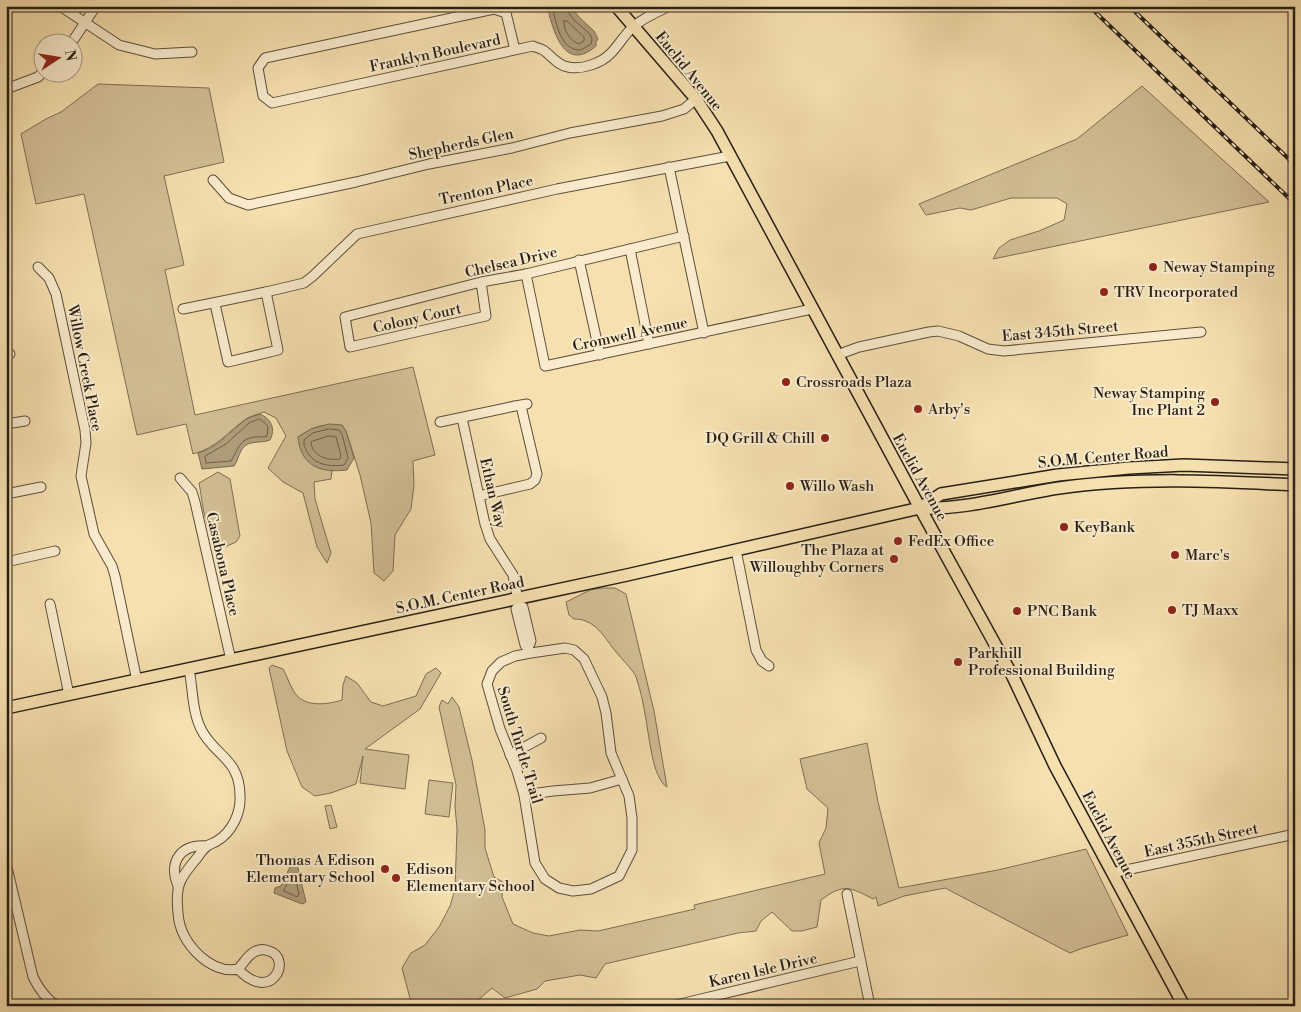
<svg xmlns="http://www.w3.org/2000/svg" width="1301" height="1012" viewBox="0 0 1301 1012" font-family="'Libre Bodoni',serif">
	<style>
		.green { fill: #d3bf95; stroke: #7d6e54 }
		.water { fill: #b09e7b; stroke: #796b52 }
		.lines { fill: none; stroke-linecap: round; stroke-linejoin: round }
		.shore { stroke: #6c5e48; stroke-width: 1 }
		.minor-casing { stroke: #5b4e3b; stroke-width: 11 }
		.major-casing { stroke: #271e14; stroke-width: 14 }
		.minor { stroke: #f9ebcc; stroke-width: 9 }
		.major { stroke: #f6e0b0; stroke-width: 11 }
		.rail-casing { stroke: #271e14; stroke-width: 4 }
		.rail { stroke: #f9ebcc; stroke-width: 2; stroke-dasharray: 5.5; stroke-linecap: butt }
		.poi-dot { fill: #8f2418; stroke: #f9ebcc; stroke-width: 2 }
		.labels { text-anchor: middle; stroke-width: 4; stroke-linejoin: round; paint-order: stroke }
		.street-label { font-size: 15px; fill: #271e14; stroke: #f9ebcc }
		.poi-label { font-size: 15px; fill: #271e14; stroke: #f9ebcc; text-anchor: start }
	</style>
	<rect width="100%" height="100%" fill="#f6e0b0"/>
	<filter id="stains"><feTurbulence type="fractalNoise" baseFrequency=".004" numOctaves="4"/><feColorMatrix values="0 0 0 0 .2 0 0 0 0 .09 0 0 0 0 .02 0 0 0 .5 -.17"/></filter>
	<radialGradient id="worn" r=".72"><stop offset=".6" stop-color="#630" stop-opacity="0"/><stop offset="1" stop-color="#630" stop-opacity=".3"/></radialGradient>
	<g class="green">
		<path d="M98,84L209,88L224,162L164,176L184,265L165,270L195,415L413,367L435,455L413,461L414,485L411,509L395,535L393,571L384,581L374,573L371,523L360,475L346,431C324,422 318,424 298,437L314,466L332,471L331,479L314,482L315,499L331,553L327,563L317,547L303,493L283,482L268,468L286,436L276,418L264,412C258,414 251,416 246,419C227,432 217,448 193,454L186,424L137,435L84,194L36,204L21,134L46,119L61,112Z"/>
		<path d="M1142,86L1269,202L993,259L999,248L1010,240L1039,231L1064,220L1067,204L1057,198H1011L971,210L960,208L926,215L919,204L1077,139Z"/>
		<path d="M218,472L230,479L240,536L236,542L225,547C204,538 203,503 199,483Z"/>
		<path d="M602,588H615L626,594L654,711L667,787C661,784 656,771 654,764C647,736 646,705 636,677C635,672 617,654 612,647C602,633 593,619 574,619L569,615L566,602L590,590Z"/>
		<path d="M272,665L283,669C287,676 289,683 293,690C302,708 326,705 342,700L343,685L346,676L357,683L371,702L383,706L416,696L426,674L436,668L441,673L420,709L365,749L409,755L405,789L360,783L363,756L356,784L331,793L315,796L302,787L287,751L269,668Z"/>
		<path d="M452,697L459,707L472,760L485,830V848L494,877L503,882L502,897L513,924L533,933L549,936L580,930L598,931L695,909L694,905L825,874L819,843L826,828L828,808L807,789L800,759L867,743L878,802L899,888L998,870L1086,849L1128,935L1083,948L1070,953L945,888L904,896L878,906L876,897L873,899C850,887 844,883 821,900L817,927L802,931H792L772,912L761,921L756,931L738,933L605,964L596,978L580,975L545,981L537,989L505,998L492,988L471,1006H447L443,1004L412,1006L402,968L411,953L425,945L439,927L450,906L455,889L457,828L455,807L456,785L439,707L442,700L448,704Z"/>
		<path d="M429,780L453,783L449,817L425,814Z"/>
		<path d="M331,805L337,827L330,829L325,806Z"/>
	</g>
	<g class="water">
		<path d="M547,6H570L579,17L594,31L598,39L596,42V46C564,74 553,30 547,6Z"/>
		<path d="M260,414C271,419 276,428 270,440C260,444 247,439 241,451C238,456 238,461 234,466L202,469L198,453C217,448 230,432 245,420C249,417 255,416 260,414Z"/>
		<path d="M329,424L342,425L346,431L354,458L347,470C321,473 301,467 298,437L311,429Z"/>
		<path d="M295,856L306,902L302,904L274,893L275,888L281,886Z"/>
	</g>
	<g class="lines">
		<g class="shore">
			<path d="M552,6C556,22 560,51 581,50L591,44L592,39L590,34L575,21L567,11L566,6"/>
			<path d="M564,21H567L584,37V41L579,44C570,41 563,30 564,21Z"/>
			<path d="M260,419L268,426L267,436C262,438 259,436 254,437C239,439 238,450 231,461L206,463L205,456L226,444L249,423Z"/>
			<path d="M329,429L339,430L342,434L348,458L344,465C329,467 314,465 306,450C304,445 303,443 305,439L313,433Z"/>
			<path d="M329,436L336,437L341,456L340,459C327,461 312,456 311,442Z"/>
			<path d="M292,875L295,877L299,894L297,897L284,891Z"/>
		</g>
		<g class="minor-casing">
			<g id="minor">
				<path d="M60,6L119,45L155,54L192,52"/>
				<path d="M72,42L96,6"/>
				<path d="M515,50L506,13L494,9L265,58L258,68L263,96L272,103L533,46C536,48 540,48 543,50C552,56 557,65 568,67C582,70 602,63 611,53C619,45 624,35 633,27C644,17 657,12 670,6"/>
				<path d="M6,89L38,77L43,72"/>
				<path d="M669,167L704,333"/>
				<path d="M213,180L229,198L248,205L356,182L429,164L512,148L570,133L662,116L684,109L696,99"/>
				<path d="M630,249L649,344"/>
				<path d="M579,260L600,355"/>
				<path d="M38,267L49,278L56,294L85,430L86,443L81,476L94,534L112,566L115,576L137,681"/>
				<path d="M526,274L545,366L812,309"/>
				<path d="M481,282L486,316L350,347L345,317L481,282L526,274L684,236"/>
				<path d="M266,292L304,283L313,276L357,234L557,189L730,156"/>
				<path d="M183,309L266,292L278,350L228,362L215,304"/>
				<path d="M6,354H10"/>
				<path d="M837,355L859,347L929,332L938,331L959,336L988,349L1004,351L1201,332"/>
				<path d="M462,418L485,524L490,539L513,575L519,605L516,609L525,645L531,653L565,648L574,650L584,659L602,697L606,713L611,753L629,796L632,818V850L619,876L591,889L573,891L559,888L545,879L535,863L524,795L517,771L500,729L487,684L492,671L501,662L515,656L531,653"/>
				<path d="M440,422L515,406L527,404"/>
				<path d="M6,424L25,421"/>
				<path d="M180,478L192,492L195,502L231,660"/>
				<path d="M6,494L41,487"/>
				<path d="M479,496L530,484L535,480L537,474L521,406"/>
				<path d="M736,550L756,650L762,661L769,666"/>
				<path d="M6,562L55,551"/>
				<path d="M50,604L69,695"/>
				<path d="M519,605L523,607L531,641L528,648"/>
				<path d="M189,669C193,689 192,711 201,729C214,756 240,758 240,796C241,813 232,832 217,841C214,843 210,844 207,846C203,849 200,854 197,858C180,878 175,885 178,913C179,930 187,944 200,956C210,965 224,972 238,969C243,964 247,956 254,952C259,949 264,949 269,951C293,958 272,1005 238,969"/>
				<path d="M510,755L541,738"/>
				<path d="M524,795L553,791L590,788L622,779"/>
				<path d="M6,863L33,977C39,989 46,999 57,1006"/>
				<path d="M1112,873L1295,834"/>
				<path d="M178,886C168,861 181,844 207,846"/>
				<path d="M847,894L870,1006"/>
				<path d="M672,1006L860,961"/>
			</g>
		</g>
		<g class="major-casing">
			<g id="major">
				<path d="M616,6L696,99L717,131L920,508L1013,677L1055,766L1184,1006"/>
				<path d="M920,508L941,494L1058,475L1129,468L1184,465L1295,469"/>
				<path d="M6,708L627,575L920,508C967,510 1012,495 1059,488C1137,477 1216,481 1295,485"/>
			</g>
		</g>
		<use href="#minor" class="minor"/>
		<use href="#major" class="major"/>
		<g class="rail-casing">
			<g id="rail">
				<path d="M1089,6L1295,204"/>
				<path d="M1129,6L1295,165"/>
			</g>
		</g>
		<use href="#rail" class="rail"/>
	</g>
	<g class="poi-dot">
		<circle cx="1153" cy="267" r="5"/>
		<circle cx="1104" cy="292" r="5"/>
		<circle cx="786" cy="382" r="5"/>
		<circle cx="1215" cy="402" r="5"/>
		<circle cx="918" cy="409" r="5"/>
		<circle cx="825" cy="438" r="5"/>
		<circle cx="790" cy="486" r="5"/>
		<circle cx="1064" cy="527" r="5"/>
		<circle cx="898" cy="541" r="5"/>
		<circle cx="1175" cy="555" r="5"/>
		<circle cx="894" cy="559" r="5"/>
		<circle cx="1172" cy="610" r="5"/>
		<circle cx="1017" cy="611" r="5"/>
		<circle cx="958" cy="662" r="5"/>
		<circle cx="385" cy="869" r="5"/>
		<circle cx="396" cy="878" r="5"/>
	</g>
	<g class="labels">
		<g class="street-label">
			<text transform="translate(435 53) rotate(-12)" y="5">Franklyn Boulevard</text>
			<text transform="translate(689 71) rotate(51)" y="5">Euclid Avenue</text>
			<text transform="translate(461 144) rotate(-12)" y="5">Shepherds Glen</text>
			<text transform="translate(486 190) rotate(-12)" y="5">Trenton Place</text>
			<text transform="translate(511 262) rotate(-13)" y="5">Chelsea Drive</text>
			<text transform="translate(417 318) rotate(-13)" y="5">Colony Court</text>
			<text transform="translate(1060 331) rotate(-5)" y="5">East 345th Street</text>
			<text transform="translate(630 334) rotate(-12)" y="5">Cromwell Avenue</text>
			<text transform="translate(85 368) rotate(79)" y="5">Willow Creek Place</text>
			<text transform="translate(1103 457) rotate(-5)" y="5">S.O.M. Center Road</text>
			<text transform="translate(920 477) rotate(61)" y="5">Euclid Avenue</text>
			<text transform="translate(493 493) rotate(77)" y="5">Ethan Way</text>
			<text transform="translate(223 564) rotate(77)" y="5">Casabona Place</text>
			<text transform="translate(460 595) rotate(-12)" y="5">S.O.M. Center Road</text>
			<text transform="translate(520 745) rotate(73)" y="5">South Turtle Trail</text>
			<text transform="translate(1109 835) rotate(62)" y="5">Euclid Avenue</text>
			<text transform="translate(1201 840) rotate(-12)" y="5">East 355th Street</text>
			<text transform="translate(763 970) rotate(-13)" y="5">Karen Isle Drive</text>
		</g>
		<g class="poi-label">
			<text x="1163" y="272">Neway Stamping</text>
			<text x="1114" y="297">TRV Incorporated</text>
			<text x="796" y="387">Crossroads Plaza</text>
			<text x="1205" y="398" text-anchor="end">Neway Stamping<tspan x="1205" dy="17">Inc Plant 2</tspan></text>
			<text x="928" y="414">Arby's</text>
			<text x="815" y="443" text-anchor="end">DQ Grill &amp; Chill</text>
			<text x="800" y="491">Willo Wash</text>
			<text x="1074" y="532">KeyBank</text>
			<text x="908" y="546">FedEx Office</text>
			<text x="884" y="555" text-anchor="end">The Plaza at<tspan x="884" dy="17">Willoughby Corners</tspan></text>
			<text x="1185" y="560">Marc's</text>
			<text x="1182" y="615">TJ Maxx</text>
			<text x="1027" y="616">PNC Bank</text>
			<text x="968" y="658">Parkhill<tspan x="968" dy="17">Professional Building</tspan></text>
			<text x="375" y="865" text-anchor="end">Thomas A Edison<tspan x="375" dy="17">Elementary School</tspan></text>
			<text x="406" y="874">Edison<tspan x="406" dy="17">Elementary School</tspan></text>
		</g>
	</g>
	<rect width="1301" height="1012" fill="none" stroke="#f6e0b0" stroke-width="25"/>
	<rect x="8" y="8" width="1286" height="997" fill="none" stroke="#271e14" stroke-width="2.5"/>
	<rect x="12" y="12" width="1276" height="987" fill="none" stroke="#271e14"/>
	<g transform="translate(58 58) rotate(78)"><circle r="24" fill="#f9ebcc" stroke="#a59982"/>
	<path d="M0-4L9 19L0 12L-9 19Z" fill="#8f2418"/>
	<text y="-8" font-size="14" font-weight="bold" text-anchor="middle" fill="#271e14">N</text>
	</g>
	<rect width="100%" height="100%" filter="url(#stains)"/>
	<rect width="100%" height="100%" fill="url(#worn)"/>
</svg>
